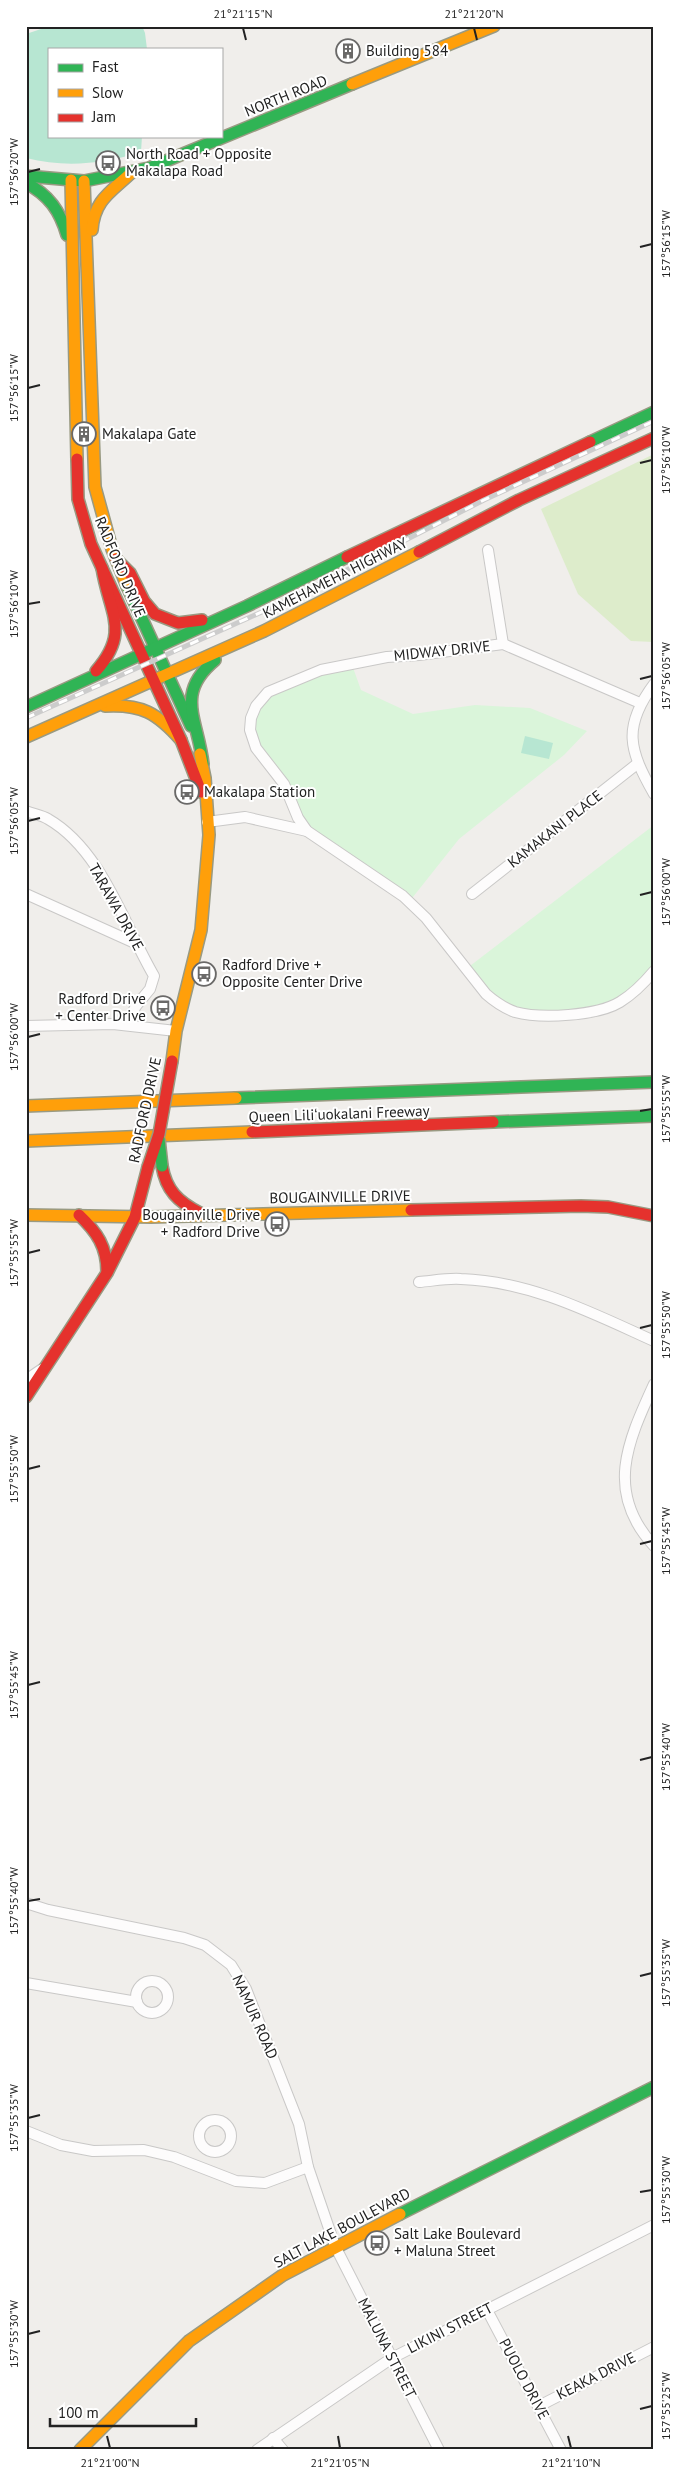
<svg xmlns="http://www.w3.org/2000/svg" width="680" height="2476" viewBox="0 0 680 2476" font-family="'PT Sans',sans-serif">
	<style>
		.grass { fill: #ddeccb }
		.park { fill: #daf5da }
		.pitch { fill: #b7e6d2 }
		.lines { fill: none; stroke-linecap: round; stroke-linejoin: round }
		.street-casing { stroke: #c9c8c7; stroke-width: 12 }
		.fast-casing { stroke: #999a82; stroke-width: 14 }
		.slow-casing { stroke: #999a82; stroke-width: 14 }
		.jam-casing { stroke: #999a82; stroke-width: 14 }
		.street { stroke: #fdfcfc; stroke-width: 10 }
		.fast { stroke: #30b455; stroke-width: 11 }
		.slow { stroke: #ff9f0a; stroke-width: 11 }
		.jam { stroke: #e5322d; stroke-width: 11 }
		.rail-casing { stroke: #ccc; stroke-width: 5 }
		.rail { stroke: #fff; stroke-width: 3; stroke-dasharray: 9; stroke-linecap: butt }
		.fast-bridge-casing { stroke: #999a82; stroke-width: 14; stroke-linecap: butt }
		.jam-bridge-casing { stroke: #999a82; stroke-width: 14; stroke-linecap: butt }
		.fast-bridge { stroke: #30b455; stroke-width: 11 }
		.jam-bridge { stroke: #e5322d; stroke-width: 11 }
		.ticks { fill: none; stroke: #222; stroke-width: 2 }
		.labels { text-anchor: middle; stroke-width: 4; stroke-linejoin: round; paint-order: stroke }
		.poi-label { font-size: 15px; fill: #222; stroke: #fff; text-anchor: start }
		.street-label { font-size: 15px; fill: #222; stroke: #fff }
		.neatline { fill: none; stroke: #222; stroke-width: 2 }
		.ticks-label { font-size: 12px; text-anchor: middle; fill: #222 }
	</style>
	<rect width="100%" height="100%" fill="#f0eeeb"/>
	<path class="grass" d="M654,454V642L631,641L578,594L541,509Z"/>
	<g class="park">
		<path d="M351,662L361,690L413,714L475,705L530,708L587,731L564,755L459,839L409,902L307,831L254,742L256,706L300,678Z"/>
		<path d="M654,825V971L619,1003L549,1015L504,1007L466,969Z"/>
	</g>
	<g class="pitch">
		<path d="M50,26H142L145,33L147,49H49V136H142L141,152C102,164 66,168 26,158V34Z"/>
		<path d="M525,736L553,743L549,759L521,753Z"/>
	</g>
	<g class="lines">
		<g class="street-casing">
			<g id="street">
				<path d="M488,550L503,644"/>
				<path d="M654,684C622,727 629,750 654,794"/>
				<path d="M640,703L503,644L419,655L387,657L321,670L268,692L256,706L251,718L250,730L256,748L284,784L298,818L307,831L403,896L426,918L486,994C494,1001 504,1008 515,1012C541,1019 597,1016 620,1002C633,994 644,983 654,971"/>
				<path d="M26,811C33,814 42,815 48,819C102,850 124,925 154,976L150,989L136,1006L126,1025"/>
				<path d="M207,822L245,817L307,831"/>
				<path d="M26,894L137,944"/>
				<path d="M472,894L637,764"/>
				<path d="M26,1026L113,1024L176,1031"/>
				<path d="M419,1282C432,1281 447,1278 461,1279C530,1281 592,1313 654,1341"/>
				<path d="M26,1380L42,1369"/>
				<path d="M654,1384C628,1441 604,1492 654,1546"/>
				<path d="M26,1903L48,1910L184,1938L205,1945L231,1965L246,1989L299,2124L308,2167L335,2246L439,2450"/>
				<circle cx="152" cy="1997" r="16"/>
				<path d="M26,1983L137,2002"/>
				<circle cx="215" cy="2136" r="16"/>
				<path d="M26,2131L61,2145L93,2151L144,2150L174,2157L236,2181L265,2183L308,2167"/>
				<path d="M487,2310L561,2450"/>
				<path d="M539,2406L654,2347"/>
				<path d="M273,2438L283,2450"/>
				<path d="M257,2450L392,2358L654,2225"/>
			</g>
		</g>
		<g class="fast-casing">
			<g id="fast">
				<path d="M26,176L84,181L149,168L352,84"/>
				<path d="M26,183C49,195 60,211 67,235"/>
				<path d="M590,442L654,412"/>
				<path d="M127,586L191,726"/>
				<path d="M26,707L247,606L347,557"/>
				<path d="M203,764C198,719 174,694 215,660"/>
				<path d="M236,1098L654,1082"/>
				<path d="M493,1122L654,1116"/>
				<path d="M400,2214L654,2087"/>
			</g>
		</g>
		<g class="slow-casing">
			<g id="slow">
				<path d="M352,84L494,26"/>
				<path d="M71,180L77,459"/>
				<path d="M84,181L95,487L112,549L127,586"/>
				<path d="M92,230C94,200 111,192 131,173"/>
				<path d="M105,706C142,704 157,713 181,740"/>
				<path d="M26,737L264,631L419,552"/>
				<path d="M172,1061L176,1031L201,930L209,835L205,778L200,754"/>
				<path d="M26,1106L236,1098"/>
				<path d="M26,1141L252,1132"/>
				<path d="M26,1215L151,1217L411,1210"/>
				<path d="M80,2450L189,2341L283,2275L400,2214"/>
			</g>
		</g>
		<g class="jam-casing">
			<g id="jam">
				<path d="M77,459L78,499L91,544L181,740L201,792"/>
				<path d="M419,552L519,500L654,438"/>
				<path d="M347,557L590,442"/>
				<path d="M116,559L130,573L144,601L155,614L178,623L202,620"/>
				<path d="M96,671C131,631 109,613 102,568"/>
				<path d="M252,1132L493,1122"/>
				<path d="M162,1166C166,1190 178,1202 200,1213"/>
				<path d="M411,1210L581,1206L608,1207L654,1216"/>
				<path d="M79,1215C97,1232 107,1247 107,1272"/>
				<path d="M26,1397L107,1273L135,1217L148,1167"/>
			</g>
		</g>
		<use href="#street" class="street"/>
		<use href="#fast" class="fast"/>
		<use href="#slow" class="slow"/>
		<use href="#jam" class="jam"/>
		<g class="rail-casing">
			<path id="rail" d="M26,718L286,601L484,500L654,421"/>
		</g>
		<use href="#rail" class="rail"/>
		<g class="fast-bridge-casing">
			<path id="fast-bridge" d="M159,1139L162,1166"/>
		</g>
		<g class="jam-bridge-casing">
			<path id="jam-bridge" d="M148,1167L159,1134L172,1061"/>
		</g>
		<use href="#fast-bridge" class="fast-bridge"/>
		<use href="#jam-bridge" class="jam-bridge"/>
	</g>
	<path class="ticks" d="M243,28L246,40M474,28L477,40M28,172L40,169M640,247L652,244M28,388L40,385M640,463L652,460M28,604L40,602M640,679L652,676M28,821L40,818M640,895L652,892M28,1037L40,1034M640,1111L652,1109M28,1253L40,1250M640,1328L652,1325M28,1469L40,1466M640,1544L652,1541M28,1685L40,1682M640,1760L652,1757M28,1901L40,1899M640,1976L652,1973M28,2118L40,2115M640,2192L652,2190M28,2334L40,2331M640,2409L652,2406M107,2436L110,2448M338,2436L340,2448M568,2436L571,2448"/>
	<defs>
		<g id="building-ring" transform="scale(1.25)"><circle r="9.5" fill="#fff" stroke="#6a6968" stroke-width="1.5"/><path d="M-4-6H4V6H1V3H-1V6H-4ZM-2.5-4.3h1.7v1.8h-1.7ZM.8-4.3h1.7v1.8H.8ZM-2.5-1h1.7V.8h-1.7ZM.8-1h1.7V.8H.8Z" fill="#6a6968"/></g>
		<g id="bus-ring" transform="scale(1.25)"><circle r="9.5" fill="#fff" stroke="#6a6968" stroke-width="1.5"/><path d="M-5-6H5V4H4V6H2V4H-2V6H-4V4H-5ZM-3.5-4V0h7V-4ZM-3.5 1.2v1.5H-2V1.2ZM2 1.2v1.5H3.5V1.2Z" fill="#6a6968"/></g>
	</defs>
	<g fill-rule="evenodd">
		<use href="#building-ring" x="348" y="51"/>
		<use href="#bus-ring" x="108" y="163"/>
		<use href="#building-ring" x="84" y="434"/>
		<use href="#bus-ring" x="187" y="792"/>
		<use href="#bus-ring" x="204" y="974"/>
		<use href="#bus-ring" x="163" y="1008"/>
		<use href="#bus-ring" x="277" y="1224"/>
		<use href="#bus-ring" x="377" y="2243"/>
	</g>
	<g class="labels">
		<g class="poi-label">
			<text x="366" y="56">Building 584</text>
			<text x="126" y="159">North Road + Opposite<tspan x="126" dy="17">Makalapa Road</tspan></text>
			<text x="102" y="439">Makalapa Gate</text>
			<text x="204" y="797">Makalapa Station</text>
			<text x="222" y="970">Radford Drive +<tspan x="222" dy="17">Opposite Center Drive</tspan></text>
			<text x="146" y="1004" text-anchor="end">Radford Drive<tspan x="146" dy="17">+ Center Drive</tspan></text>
			<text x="260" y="1220" text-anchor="end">Bougainville Drive<tspan x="260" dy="17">+ Radford Drive</tspan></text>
			<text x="394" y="2239">Salt Lake Boulevard<tspan x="394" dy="17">+ Maluna Street</tspan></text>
		</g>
		<g class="street-label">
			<text transform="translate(286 96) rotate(-22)" y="5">NORTH ROAD</text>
			<text transform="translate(120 567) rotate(67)" y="5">RADFORD DRIVE</text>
			<text transform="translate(335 578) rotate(-27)" y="5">KAMEHAMEHA HIGHWAY</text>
			<text transform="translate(442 651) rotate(-6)" y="5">MIDWAY DRIVE</text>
			<text transform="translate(555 829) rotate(-38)" y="5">KAMAKANI PLACE</text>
			<text transform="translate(116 907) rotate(61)" y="5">TARAWA DRIVE</text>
			<text transform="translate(145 1110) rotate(-78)" y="5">RADFORD DRIVE</text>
			<text transform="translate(339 1114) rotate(-2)" y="5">Queen Liliʻuokalani Freeway</text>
			<text transform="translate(340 1197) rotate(-1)" y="5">BOUGAINVILLE DRIVE</text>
			<text transform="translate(255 2017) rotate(66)" y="5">NAMUR ROAD</text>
			<text transform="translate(342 2228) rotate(-28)" y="5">SALT LAKE BOULEVARD</text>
			<text transform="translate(450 2328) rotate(-27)" y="5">LIKINI STREET</text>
			<text transform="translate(387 2348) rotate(63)" y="5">MALUNA STREET</text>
			<text transform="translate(596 2376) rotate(-27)" y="5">KEAKA DRIVE</text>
			<text transform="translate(524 2379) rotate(62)" y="5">PUOLO DRIVE</text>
		</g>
	</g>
	<rect width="680" height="2476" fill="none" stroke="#ffffff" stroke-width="55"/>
	<rect x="48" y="48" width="175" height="90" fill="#ffffff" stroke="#a7a7a7"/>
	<rect x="58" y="64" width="25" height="8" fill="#30b455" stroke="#a7a7a7"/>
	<text x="92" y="72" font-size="15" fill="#222222">Fast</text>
	<rect x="58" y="89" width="25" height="8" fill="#ff9f0a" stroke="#a7a7a7"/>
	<text x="92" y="98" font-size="15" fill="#222222">Slow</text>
	<rect x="58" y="114" width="25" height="8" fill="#e5322d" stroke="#a7a7a7"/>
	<text x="92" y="122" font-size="15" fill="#222222">Jam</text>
	<path d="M50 2418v8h146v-8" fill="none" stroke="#222222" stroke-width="2.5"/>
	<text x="58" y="2418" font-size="15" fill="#222222" stroke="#ffffff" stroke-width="4" paint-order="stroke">100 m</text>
	<rect x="28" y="28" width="624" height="2420" class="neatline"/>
	<g class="ticks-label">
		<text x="243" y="18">21°21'15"N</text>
		<text x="474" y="18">21°21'20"N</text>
		<text transform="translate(14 172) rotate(-90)" y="4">157°56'20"W</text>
		<text transform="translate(666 244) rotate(-90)" y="4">157°56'15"W</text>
		<text transform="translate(14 388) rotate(-90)" y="4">157°56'15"W</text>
		<text transform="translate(666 460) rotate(-90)" y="4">157°56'10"W</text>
		<text transform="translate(14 604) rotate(-90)" y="4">157°56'10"W</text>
		<text transform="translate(666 676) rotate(-90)" y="4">157°56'05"W</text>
		<text transform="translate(14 821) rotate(-90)" y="4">157°56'05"W</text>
		<text transform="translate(666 892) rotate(-90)" y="4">157°56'00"W</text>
		<text transform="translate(14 1037) rotate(-90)" y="4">157°56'00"W</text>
		<text transform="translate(666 1109) rotate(-90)" y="4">157°55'55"W</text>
		<text transform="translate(14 1253) rotate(-90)" y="4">157°55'55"W</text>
		<text transform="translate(666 1325) rotate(-90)" y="4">157°55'50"W</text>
		<text transform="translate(14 1469) rotate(-90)" y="4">157°55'50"W</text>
		<text transform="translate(666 1541) rotate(-90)" y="4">157°55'45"W</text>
		<text transform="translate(14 1685) rotate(-90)" y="4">157°55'45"W</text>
		<text transform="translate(666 1757) rotate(-90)" y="4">157°55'40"W</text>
		<text transform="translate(14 1901) rotate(-90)" y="4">157°55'40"W</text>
		<text transform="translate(666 1973) rotate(-90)" y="4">157°55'35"W</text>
		<text transform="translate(14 2118) rotate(-90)" y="4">157°55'35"W</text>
		<text transform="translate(666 2190) rotate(-90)" y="4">157°55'30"W</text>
		<text transform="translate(14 2334) rotate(-90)" y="4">157°55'30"W</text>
		<text transform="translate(666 2406) rotate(-90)" y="4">157°55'25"W</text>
		<text x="110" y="2467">21°21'00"N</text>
		<text x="340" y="2467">21°21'05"N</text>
		<text x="571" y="2467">21°21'10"N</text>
	</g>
</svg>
